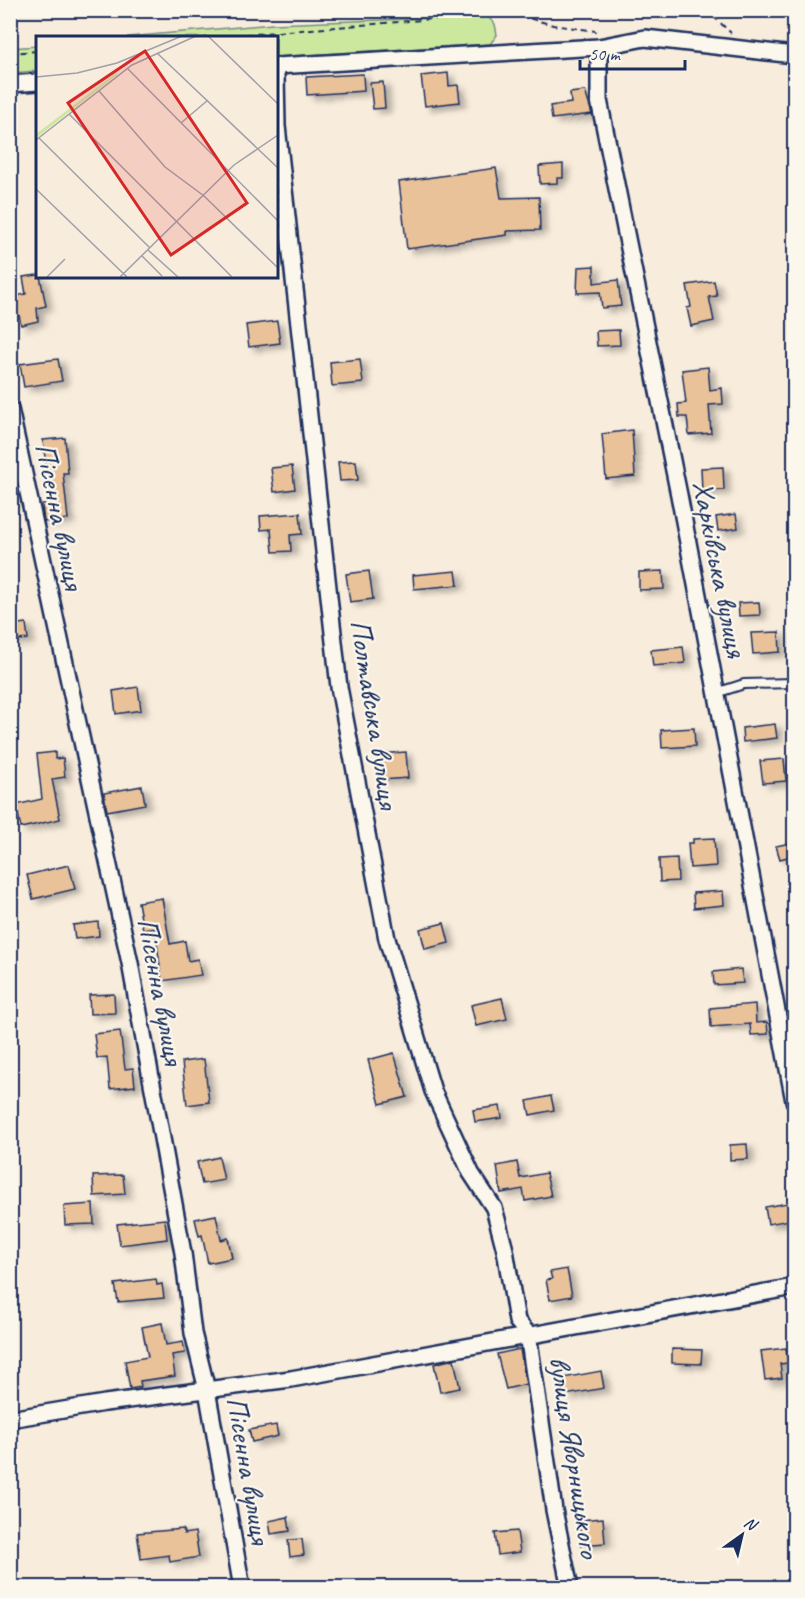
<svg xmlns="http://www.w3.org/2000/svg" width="805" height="1598" viewBox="0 0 805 1598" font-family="Caveat,sans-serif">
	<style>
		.green { fill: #cce89f; stroke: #748c7e; stroke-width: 1.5 }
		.building { fill: #eac29a; stroke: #1b2f5e; stroke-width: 1.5; filter: url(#shadow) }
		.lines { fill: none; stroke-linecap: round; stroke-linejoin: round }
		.service-casing { stroke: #1b2f5e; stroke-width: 12 }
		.minor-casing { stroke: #1b2f5e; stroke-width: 20 }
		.path { stroke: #1b2f5e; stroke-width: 2; stroke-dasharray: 6 4.5; stroke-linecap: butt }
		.service { stroke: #fbf7ec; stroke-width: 8 }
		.minor { stroke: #fbf7ec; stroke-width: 15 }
		.labels { text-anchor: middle; stroke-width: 4.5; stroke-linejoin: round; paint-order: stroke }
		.street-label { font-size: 30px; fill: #1b2f5e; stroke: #fbf7ec }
		.inset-road { fill: none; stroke: #a0a0aa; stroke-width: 1.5 }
		.view { fill: #d62828; fill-opacity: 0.15; stroke: #d62828; stroke-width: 3 }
		.inset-edge { fill: none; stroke: #1b2f5e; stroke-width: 3 }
	</style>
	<defs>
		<filter id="shadow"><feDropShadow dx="6" dy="4" stdDeviation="3" flood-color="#0004"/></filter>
	</defs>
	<rect width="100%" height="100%" fill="#f8ecdc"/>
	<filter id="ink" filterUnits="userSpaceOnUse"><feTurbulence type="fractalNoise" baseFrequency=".0167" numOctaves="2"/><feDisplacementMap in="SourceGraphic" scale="12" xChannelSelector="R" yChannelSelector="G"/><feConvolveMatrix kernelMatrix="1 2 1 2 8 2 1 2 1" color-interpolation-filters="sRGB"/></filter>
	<g filter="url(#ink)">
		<g class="green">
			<path d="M487,16L495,24L497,35L490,44L276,57V38L127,37L273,24Z"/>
			<path d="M37,46V71L11,73V48Z"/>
		</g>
		<g class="building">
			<path d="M448,73L449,86L458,85L460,102L425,106L421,76Z"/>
			<path d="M363,74L364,91L307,95L306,77Z"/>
			<path d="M383,82L385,108L373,109L370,83Z"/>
			<path d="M585,91L592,114L552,119L550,106L571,103L570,93Z"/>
			<path d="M563,164V178H557V183L540,184L539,166Z"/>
			<path d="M496,168L501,198L539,197L540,230L507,231V235L407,249L399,182Z"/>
			<path d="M594,266V283L618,280L621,306L602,308L600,292L577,293L578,267Z"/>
			<path d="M38,275L40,276L46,306L37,308L38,321L21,325L19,315L10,316V297L26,294L23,277Z"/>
			<path d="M714,281L717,296L709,297L714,321L691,326L687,308L691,307L687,285Z"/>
			<path d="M277,321L280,343L249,347L246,325Z"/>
			<path d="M619,330L620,345L597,346L596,331Z"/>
			<path d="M58,359L62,381L24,387L20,364Z"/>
			<path d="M360,359L363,383L332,386L330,362Z"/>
			<path d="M708,367L710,390L722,388L723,404L709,405L711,433L689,435L687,417H679L678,404L686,403L682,370Z"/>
			<path d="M632,430L635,476L606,479L602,434Z"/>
			<path d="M65,438L68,473H63L68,519L44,522L42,504L54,502L51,474L47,475L43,440Z"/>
			<path d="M356,461L358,480L340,481L338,462Z"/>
			<path d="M292,466L295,489L274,492L271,468Z"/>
			<path d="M723,467L724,490L702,491L701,468Z"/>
			<path d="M300,513L302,534L290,535L291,551L273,552L271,529L261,530L260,516Z"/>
			<path d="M736,514L738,528L718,531L716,517Z"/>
			<path d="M369,571L373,599L350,602L346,574Z"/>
			<path d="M456,571L458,585L414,589L413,575Z"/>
			<path d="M663,571L664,589L639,590V572Z"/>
			<path d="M759,602L760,615L739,616L738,603Z"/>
			<path d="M26,623L28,639L10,641V625Z"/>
			<path d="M779,632L780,652L753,654L751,633Z"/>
			<path d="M683,647L685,663L653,666L651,650Z"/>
			<path d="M138,687L141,710L116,714L113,691Z"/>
			<path d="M775,724L777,738L743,742L742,728Z"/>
			<path d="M694,728L695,746L662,748L661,730Z"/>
			<path d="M55,752V759L63,758L65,777L52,779L60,819L21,828L16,805L42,799L37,754Z"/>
			<path d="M406,752L408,778L381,780L378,754Z"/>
			<path d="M784,759L786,781L763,783L760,761Z"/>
			<path d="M142,786L145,804L107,811L104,793Z"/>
			<path d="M714,838L716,866L690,868L688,843H693V839Z"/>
			<path d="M795,842V855L780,859L776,846Z"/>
			<path d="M677,858L678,881L660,882L659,859Z"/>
			<path d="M69,865L75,889L33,899L27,875Z"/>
			<path d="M723,891L724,905L694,908L693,893Z"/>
			<path d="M162,898L170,944L185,941L188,961L198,959L201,975L162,981L155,928L143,930L138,902Z"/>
			<path d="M98,922L99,936L75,939L73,925Z"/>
			<path d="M444,923L449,943L425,949L420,929Z"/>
			<path d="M741,969L743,983L714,985L713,972Z"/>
			<path d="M114,994L115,1013L90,1014L89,995Z"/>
			<path d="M502,998L507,1019L476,1026L471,1005Z"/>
			<path d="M755,1004L756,1023L767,1022L768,1034L751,1035L750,1024L711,1027L710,1008Z"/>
			<path d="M120,1031L125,1069L133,1068L135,1086L110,1089L107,1057L97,1058L94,1034Z"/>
			<path d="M394,1053L407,1097L380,1104L368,1060Z"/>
			<path d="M204,1059L209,1102L187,1105L182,1062Z"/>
			<path d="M551,1096L554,1110L530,1115L527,1101Z"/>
			<path d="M500,1106L502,1118L475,1122L473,1110Z"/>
			<path d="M747,1144L748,1159L730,1160V1145Z"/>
			<path d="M219,1157L224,1180L202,1184L197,1162Z"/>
			<path d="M517,1162L520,1178L546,1173L551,1196L525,1201L523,1189L501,1193L497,1166Z"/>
			<path d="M123,1175L125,1194L94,1196L93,1176Z"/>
			<path d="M787,1203L790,1220L768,1224L765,1207Z"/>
			<path d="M93,1204L94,1224L65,1225L64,1206Z"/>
			<path d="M216,1215L221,1240L228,1238L232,1258L208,1263L202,1235L199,1236L195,1219Z"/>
			<path d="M165,1219L167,1239L120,1245L117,1224Z"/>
			<path d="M567,1269L572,1296L550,1300L546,1280L552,1279L550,1272Z"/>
			<path d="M156,1279L157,1285L162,1284L164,1298L118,1302L115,1284Z"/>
			<path d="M162,1323L166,1345L183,1342L185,1353L172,1355L175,1376L140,1381L141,1387L130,1389L125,1361L148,1357L142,1327Z"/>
			<path d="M786,1348L788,1363L780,1364L782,1378L765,1380L761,1351Z"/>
			<path d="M520,1349L526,1384L506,1389L497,1354Z"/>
			<path d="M672,1349L702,1350L701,1364L672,1363Z"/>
			<path d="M454,1359L460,1388L440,1392L434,1364Z"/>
			<path d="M601,1371L604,1388L566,1395L563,1378Z"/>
			<path d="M276,1425L278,1436L252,1442L249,1430Z"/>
			<path d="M288,1517L290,1531L271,1534L269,1521Z"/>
			<path d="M603,1518L605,1543L581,1545L579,1520Z"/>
			<path d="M183,1529L184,1534L195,1532L199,1557L170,1562L169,1555L141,1559L137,1533Z"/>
			<path d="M517,1531L520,1552L498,1555L495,1533Z"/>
			<path d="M302,1539L304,1555L290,1557L288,1540Z"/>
		</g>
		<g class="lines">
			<g class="service-casing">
				<path id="service" d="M716,693L744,684L794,683"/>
			</g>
			<g class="minor-casing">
				<g id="minor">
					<path d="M599,47V100L679,495L794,1101"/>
					<path d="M276,66L599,47L645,38L794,55"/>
					<path d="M276,75L277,126L339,687L387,939L433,1091L471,1173L494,1208L505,1250L517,1321L528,1334L554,1510L570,1588"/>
					<path d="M10,84L38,82"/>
					<path d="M10,409L130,963L183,1253L193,1333L207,1390L242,1588"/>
					<path d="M10,1419L105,1403L291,1379L794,1287"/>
				</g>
			</g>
			<g class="path">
				<path d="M500,10L553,25L596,31"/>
				<path d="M693,10L713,16L731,33"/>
				<path d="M204,38L506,13"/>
				<path d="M10,53L38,51"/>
			</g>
			<use href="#service" class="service"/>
			<use href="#minor" class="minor"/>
		</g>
	</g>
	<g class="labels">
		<g class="street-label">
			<text transform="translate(60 516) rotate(78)" y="10">Пісенна вулиця</text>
			<text transform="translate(720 569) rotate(79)" y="10">Харківська вулиця</text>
			<text transform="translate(375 714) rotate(81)" y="10">Полтавська вулиця</text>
			<text transform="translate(161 991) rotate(79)" y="10">Пісенна вулиця</text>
			<text transform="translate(575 1457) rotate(81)" y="10">вулиця Яворницького</text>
			<text transform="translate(249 1470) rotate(80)" y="10">Пісенна вулиця</text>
		</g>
	</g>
	<g transform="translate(36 36)">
		<rect width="242" height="242" fill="#f8ecdc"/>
		<path d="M80,37L82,38L0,102V98Z" fill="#cce89f"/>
		<path class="inset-road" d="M172,0L242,68M121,17L242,132M92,33L242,185M0,41L41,37L81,27L146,0M63,55L129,131L168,160L242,232M33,78L196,241M145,87L172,64M3,102L114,212M0,104L96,29L160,0M0,153L91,241M112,214L142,241M106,220L126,240M11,241L29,223M84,241L198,129L242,99"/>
		<path class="view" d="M109,15L211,167L135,219L32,67Z"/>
		<rect width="242" height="242" class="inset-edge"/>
	</g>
	<rect width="805" height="1598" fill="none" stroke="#fbf7ec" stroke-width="36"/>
	<rect x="18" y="18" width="769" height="1562" fill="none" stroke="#1b2f5e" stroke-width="2" filter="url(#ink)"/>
	<g transform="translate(742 1535) rotate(34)" stroke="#fbf7ec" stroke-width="4.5" paint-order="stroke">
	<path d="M0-4.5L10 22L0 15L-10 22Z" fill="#1b2f5e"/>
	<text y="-9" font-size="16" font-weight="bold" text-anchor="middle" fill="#1b2f5e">N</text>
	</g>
	<path d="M580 60v9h105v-9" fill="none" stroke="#1b2f5e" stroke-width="3"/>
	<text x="589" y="60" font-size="18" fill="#1b2f5e" stroke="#fbf7ec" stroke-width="4.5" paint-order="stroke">50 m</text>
</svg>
